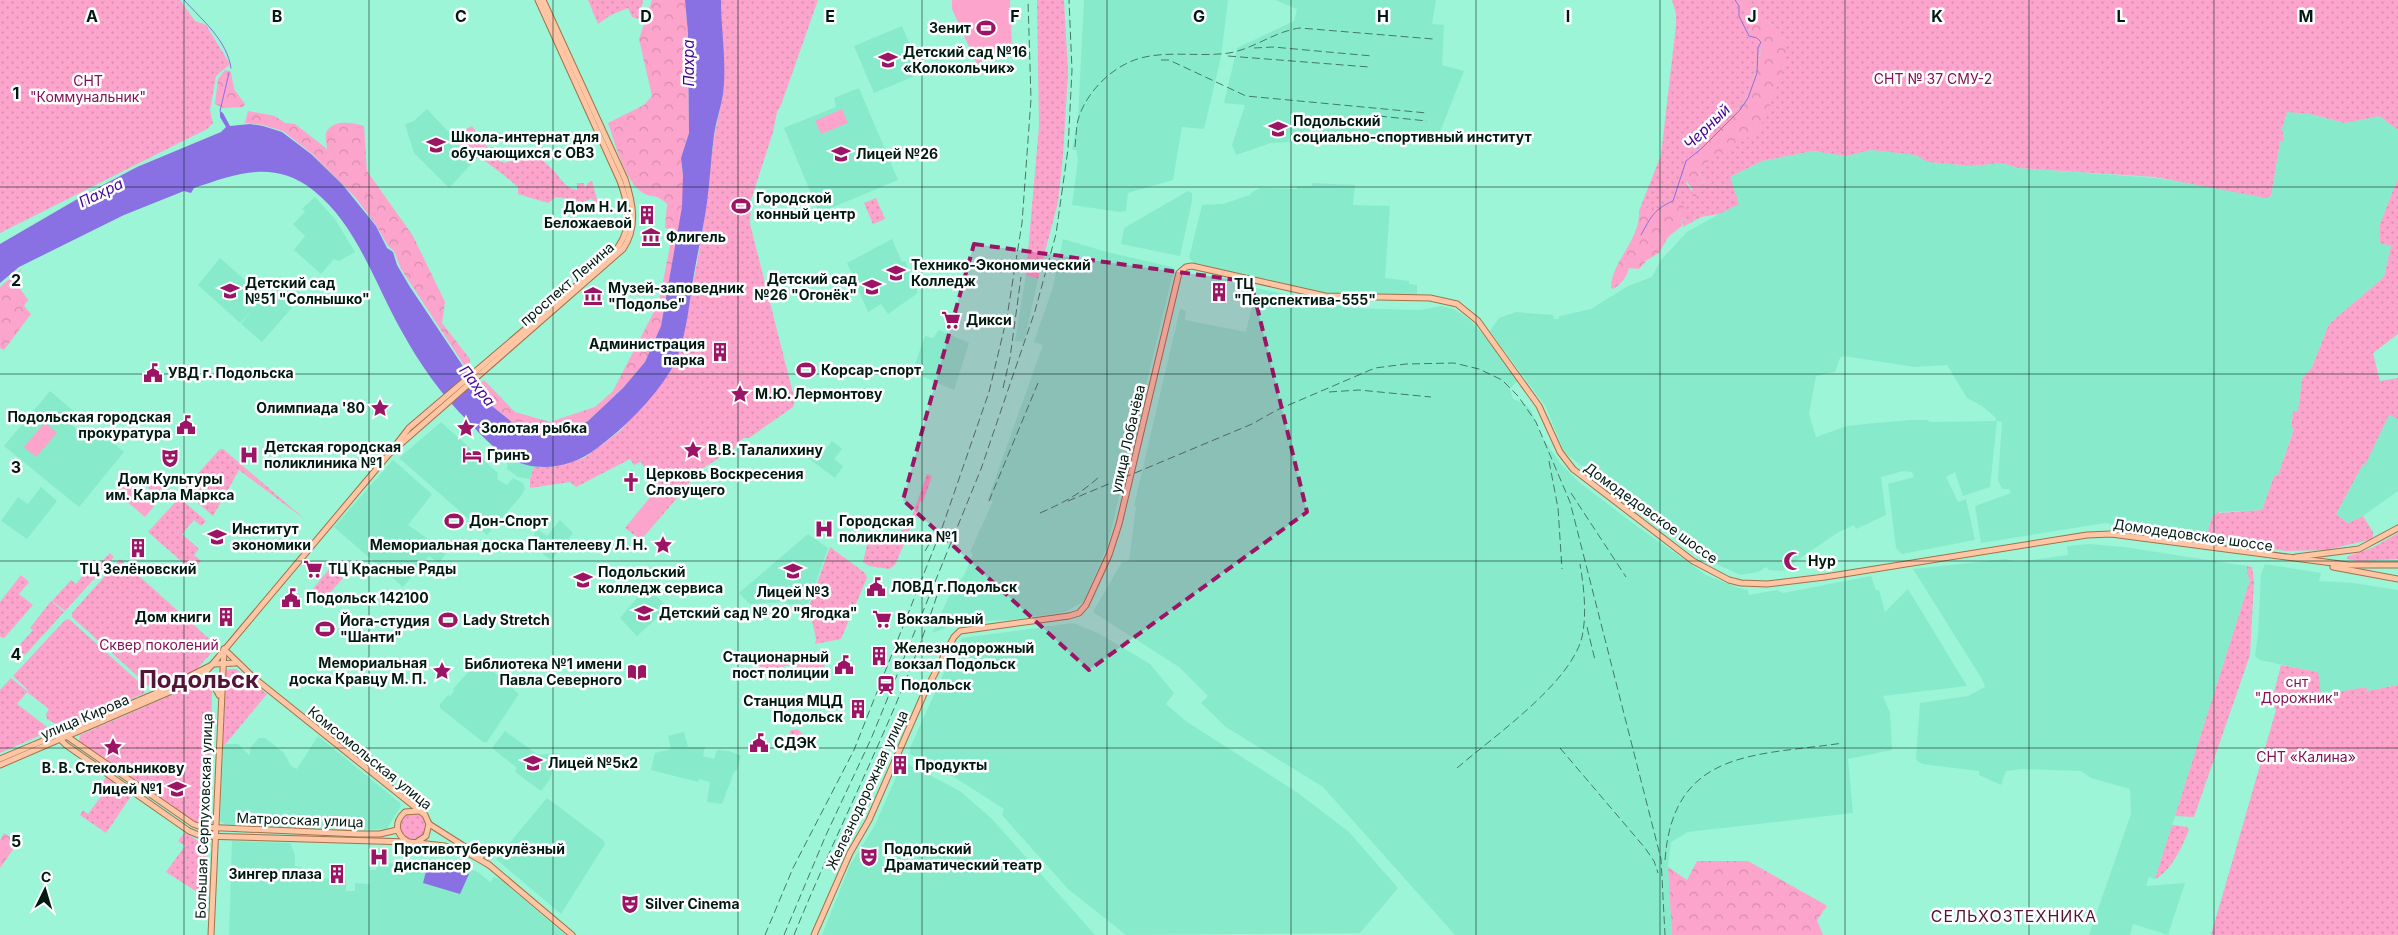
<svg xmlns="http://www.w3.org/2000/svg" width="2398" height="935" viewBox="0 0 2398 935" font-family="Inter,sans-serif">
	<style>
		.built { fill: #87ebcb; fill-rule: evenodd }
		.green { fill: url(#green-dots) }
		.forest { fill: url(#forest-crowns) }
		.pitch { fill: #fca4cc }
		.water { fill: #8970e3 }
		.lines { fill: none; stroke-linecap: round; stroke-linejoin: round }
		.stream { stroke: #8970e3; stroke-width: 1 }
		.major-casing { stroke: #a4714a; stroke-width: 7 }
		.major { stroke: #fec6a4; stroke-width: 5 }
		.rail { stroke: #447968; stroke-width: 1; stroke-dasharray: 8 4; stroke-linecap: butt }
		.marked { fill: #9b1465; fill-opacity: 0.2; stroke: #9b1465; stroke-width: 4; stroke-dasharray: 10 6; stroke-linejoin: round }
		.grid { fill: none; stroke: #001a12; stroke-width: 1; stroke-opacity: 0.55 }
		.labels { text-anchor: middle; stroke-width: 5; stroke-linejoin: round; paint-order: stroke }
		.poi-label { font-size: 14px; font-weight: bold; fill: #001a12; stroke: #fff; text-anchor: start }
		.park-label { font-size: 14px; fill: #831155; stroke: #fff }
		.street-label { font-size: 14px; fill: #001a12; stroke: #fff }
		.water-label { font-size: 15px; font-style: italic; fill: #440197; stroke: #fff }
		.quarter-label { font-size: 16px; letter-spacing: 1px; fill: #531437; stroke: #fff }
		.town-label { font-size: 24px; font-weight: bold; fill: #531437; stroke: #fff }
		.grid-label { font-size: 16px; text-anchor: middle; font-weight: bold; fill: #001a12; stroke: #fff; stroke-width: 5; stroke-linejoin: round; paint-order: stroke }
	</style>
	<defs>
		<pattern id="green-dots" width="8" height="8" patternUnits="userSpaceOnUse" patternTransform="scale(1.25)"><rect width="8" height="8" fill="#fca4cc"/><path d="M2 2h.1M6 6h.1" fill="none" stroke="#d68dae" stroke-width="1.8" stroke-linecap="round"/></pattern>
		<pattern id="forest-crowns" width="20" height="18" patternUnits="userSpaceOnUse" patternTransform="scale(1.25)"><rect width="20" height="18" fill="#fca4cc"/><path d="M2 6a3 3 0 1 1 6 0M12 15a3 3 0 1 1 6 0" fill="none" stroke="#d68dae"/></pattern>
	</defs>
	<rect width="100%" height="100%" fill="#9cf5d7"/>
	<g class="built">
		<path d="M1084,0H1228L1221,57L1204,129L1182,127L1173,180L1128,193L1126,211L1120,212L1072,205L1078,160L1076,150H1072L1078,117Z"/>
		<path d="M1275,0H1436L1432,24L1444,25L1442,65L1464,71L1436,142L1317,141L1271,143L1236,155L1232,145L1245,105L1224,103L1237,48L1294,21L1297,9Z"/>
		<path d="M902,26L922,73L874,93L854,46Z"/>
		<path d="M859,88L898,180L819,213L784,128L836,107L834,98Z"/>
		<path d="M427,109L475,160L449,188L414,153L405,124L414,121Z"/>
		<path d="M2287,112L2310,114L2345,123L2379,116L2398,130V178L2380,224L2391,245L2384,277L2329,324L2312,367L2302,379L2298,412L2293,411L2291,428H2294L2278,475L2274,476L2262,510L2219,512L2212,517L2206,538L2105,523L1981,543L1975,506L2011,493L2009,489H2002L1998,480L2002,422L1997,421L1990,487L1963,496L1955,472L1946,477L1958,502L1966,499L1975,540L1902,554L1896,548L1888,484L1914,477L1912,472L1903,471L1881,477L1886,515L1856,529L1854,525L1837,533L1782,571L1769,570L1766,567L1758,572L1740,575L1708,560L1641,514L1564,452L1546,407L1490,331L1499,318L1516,312L1553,315L1554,319H1558L1560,316L1591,309L1628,286L1652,277L1661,260L1687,232L1719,214L1730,177L1762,161L1813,151L1846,156L1871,150L1915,155L1929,162L1972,166L2002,163L2018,168L2155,178L2271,196L2280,142L2284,141L2282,128ZM1843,356L1915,367L1947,365L1967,398L1982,406L1996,418V421L1930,422L1927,420H1911L1875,423L1847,426L1816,437L1809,414L1816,376L1835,372L1840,358Z"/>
		<path d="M1313,183L1355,185L1353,205L1390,206L1385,278L1409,281V284L1417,285V295L1319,293L1194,263L1189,258L1202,205L1223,204L1250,195L1252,192L1260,188L1297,189V186H1311Z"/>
		<path d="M1188,191L1192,193V201L1180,256L1121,244L1124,228Z"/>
		<path d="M315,197L335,219L355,252L339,261L334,259L321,274L294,250L305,236L293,224L305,212L302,209Z"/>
		<path d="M892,239L902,262L905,261L918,293L888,314L881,304L868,312L847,263Z"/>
		<path d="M1063,239L1107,252L1172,267L1174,269L1107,547L1083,602L1065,612L1011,620L961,622L932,633L951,592L964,575L973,554L970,552L993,501L988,499L1043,345L1034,342L1053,287Z"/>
		<path d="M220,258L263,296L281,276L303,295L262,342L241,324L252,310L240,323L198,285Z"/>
		<path d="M1026,275L1038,279L1024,342L1015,341Z"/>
		<path d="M1256,288L1349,308L1420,310L1442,306L1454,309L1469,319L1489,341L1517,381L1510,389L1513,399L1525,404L1531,410L1542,437L1561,464L1579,482L1634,524L1706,575L1739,588L1748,590L1749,595L1777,590L1783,593L1871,576L1876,590H1879L1885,612L1908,589L1967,686L1883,696L1890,713L1892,750L1848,759L1853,813L1688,832L1671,842L1668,867L1672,935H1455L1323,787L1226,727L1201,703L1208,696L1179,667L1093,612L1122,562L1129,561L1136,507L1134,506L1180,309L1186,311L1185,320L1246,332Z"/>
		<path d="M939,330L969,343L954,390L912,372L925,336L933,338Z"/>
		<path d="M50,391L77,414L69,423L91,441L99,432L124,452L79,507L4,446Z"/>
		<path d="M2389,415L2398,419V491L2363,516L2348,523L2336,514L2363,464H2365Z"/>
		<path d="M441,422L498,473L497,479L507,485L513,478L523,483L525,489L521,496L487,535L399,458Z"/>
		<path d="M832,441L842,449L834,459L843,466L835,478L808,458L815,449L822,454Z"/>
		<path d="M508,457L534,467L530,479L518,477L507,469Z"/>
		<path d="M393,460L432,494L408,525L447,552L439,563L429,556L403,587L334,527Z"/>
		<path d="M41,487L57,501L27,539L1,521L18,497L28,504Z"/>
		<path d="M560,520L573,533L551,560L531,545L536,528L547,536Z"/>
		<path d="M808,534L828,548L806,610L783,602L750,604L739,593Z"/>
		<path d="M2090,544L2124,547L2247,566V574L2250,580L2155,879L2149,877L2146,886L2185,883L2168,935L2133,924L2130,935H2089L2131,814L2130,789L2091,778L2081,771L2022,769L2006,771L2001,785L1979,775V771L1922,764L1916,760L1920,703L1968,696L1985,687L1982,679L1913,569L2005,559L2018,562L2068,555L2067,546Z"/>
		<path d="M2265,564L2321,573L2319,581L2354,583L2398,590V685L2367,691L2365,687L2321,696L2317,672L2260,660L2255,656L2258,634L2261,574Z"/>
		<path d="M647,586L668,608L637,636L620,618Z"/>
		<path d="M1073,623L1098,633L1150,664L1174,693L1166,704L1187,722L1298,793L1349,832L1398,888L1360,933L1126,935L1068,889L1002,815L1004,809L954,777L910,754V748L945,670L962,638Z"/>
		<path d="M478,661H481L519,694L487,742H483L440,708V704L448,695L450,696L454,691L453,689Z"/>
		<path d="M505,731L538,755L558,753L550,779L541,791L515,772L517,768L492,748Z"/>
		<path d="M684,732L688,747H705L703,756L714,759L717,750L729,751L741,756L737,770L734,772L722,804L707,802L710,782L699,779L698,782L651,770L655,753L671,749L668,736Z"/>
		<path d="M318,736L400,803L401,806L387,829L338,830L226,825L220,821L223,747L226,744H238L250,756V748L259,738H265L284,753L291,766L297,769Z"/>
		<path d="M906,763L960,791L992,819L1095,935H822L850,865L875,825L899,770Z"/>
		<path d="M547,798L603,840L605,844L561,914L496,859Z"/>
		<path d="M232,841L290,843L295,855V866L304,868V878L346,879V891H355V883L370,884V870H376L377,867L391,863L415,861L416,870L423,869L422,860L430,859L465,867L478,872L490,882L494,877L501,880L565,935H229Z"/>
	</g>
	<g class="green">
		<path d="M0,0H180L195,21L206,25L230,64L216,76L210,110L213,123L207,129L0,233Z"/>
		<path d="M588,0H643L639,19L632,17L628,8L611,15L598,24Z"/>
		<path d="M721,0H818L781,105L777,112L773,132L751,200L750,224L795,401L793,407L749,438H744L737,443L735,448C719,459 704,466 689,478V484L641,540L625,528L656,490L641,462L634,465L630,459L576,487L570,482L530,488V479L534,467H552L584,458L620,431L649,399L672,369L685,326L702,236L714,137L723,94Z"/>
		<path d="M1037,0H1064L1068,72L1063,155L1058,202L1038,279L1026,275L1039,126Z"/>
		<path d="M1672,0H1737L1744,10L1758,17C1753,30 1738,30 1761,41L1762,44L1756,70L1744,101L1705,139L1699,149L1695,153L1686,183L1696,197L1705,182L1699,174L1704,164L1747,137L1765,116L1784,66L1786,50L1783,39L1772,25L1754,13L1750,0H2398V130L2379,116L2345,123L2310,114L2287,112L2282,128L2284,141L2280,142L2271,196L2266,198L2155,177L2018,168L2002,163L1972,166L1928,162L1915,155L1871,150L1846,156L1813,151L1762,161L1730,177L1739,204L1719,214L1701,217L1683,227L1682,203L1663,209L1639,211L1661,155L1676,25V14Z"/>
		<path d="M472,126L487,147H493L498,160L504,163C516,158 527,162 539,157C544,162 550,167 555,172C562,180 565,188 577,190V183H584L585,188L588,183L592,181L598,203L591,199L584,202L556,197L548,203L518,194V187C505,175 492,167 479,156L475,160L453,137Z"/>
		<path d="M2398,178V334L2373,353L2380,381L2398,378V419L2389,415L2365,465L2363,464L2336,514L2348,523L2363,516L2373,532V539L2326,550L2286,551L2206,538L2212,517L2219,511V513L2262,510L2274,476L2278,475L2294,429L2291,428L2293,411H2298L2302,379L2312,367L2329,324L2384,277L2391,246L2380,243V224Z"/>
		<path d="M876,198L885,219L873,224L864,203Z"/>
		<path d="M220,449H223L307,521L239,470L213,516L185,492V488Z"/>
		<path d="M927,474L932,476L923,502L920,501L915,523H913L895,565L889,569L869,566L891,551L869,566L863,562L868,541L872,542L908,528Z"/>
		<path d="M178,499H181L206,521L201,526L194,520L182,534L199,549L194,555L201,561L196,567L191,563L188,567L148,532Z"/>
		<path d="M2398,533V559L2358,561L2347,559L2348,556L2372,548Z"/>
		<path d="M830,547L865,573L867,578L841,639L815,644L816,639L809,606Z"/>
		<path d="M110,553L114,557L65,611L52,601L71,580L76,584L92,564L96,567Z"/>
		<path d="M120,559L216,645V648L192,674L154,691L72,617V613Z"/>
		<path d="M2247,566L2252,567L2254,582L2250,655L2194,817L2175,816L2250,580L2247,574Z"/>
		<path d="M330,568L343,578L324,600L312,590Z"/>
		<path d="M21,575L29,582L19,594L33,605L4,638L0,637V602Z"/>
		<path d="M51,601L64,612L25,655L17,648L33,630L30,628Z"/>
		<path d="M69,619L140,683L145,693L63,728L47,719L46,714L49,709L27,692L17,704L47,727L48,732L0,753V690L11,678L27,691L28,690L13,676L65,620Z"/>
		<path d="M826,651L824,668L816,672L792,665L763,670L758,664Z"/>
		<path d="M2281,665L2318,672L2321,695L2366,687L2367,691L2398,685V935H2211L2276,710L2272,700Z"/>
		<path d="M231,669H236L267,694L223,747L226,670Z"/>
		<path d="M201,682L212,690L209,822L201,826L188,820L79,742L80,735Z"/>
		<path d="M798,729L804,736L799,751L787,738L791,730Z"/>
		<path d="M107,776L129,791L131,796L106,833L80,815L83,810L88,814L105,791L100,786Z"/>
		<circle cx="413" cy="826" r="13"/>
		<path d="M2172,825L2187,827L2189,830C2182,847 2172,870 2155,879Z"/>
		<path d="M185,832L198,841L207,844L205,897L166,872L185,846L178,841Z"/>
	</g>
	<g class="forest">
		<path d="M652,0H685L688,33L689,133L681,158L683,175V205L661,326L645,362L623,388L588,421L565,433L538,434L518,427L487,402L476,386L484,380L515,412L550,422L595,407L613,391L659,302L670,246L671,229L665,228L667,204C655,193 652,198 643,193C625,182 615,143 608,123L644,105L652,96L639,39Z"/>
		<path d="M1737,0H1750C1757,22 1774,20 1783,39C1787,47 1787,54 1785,62C1783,71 1764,125 1759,129C1744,141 1720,155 1704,164L1699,174L1705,182L1693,202L1692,188L1685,180L1686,159L1692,153L1698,151L1705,139L1744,101L1756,70L1761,50V41L1751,37L1748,32L1751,24L1758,19V17L1744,10Z"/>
		<path d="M225,70L231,72L234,89L245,104L243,107L223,108L215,104L218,79Z"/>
		<path d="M248,111L275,116L285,123L295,124L327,149C327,145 325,138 326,133C331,119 353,122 364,126L367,171L413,236L445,302L442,323L470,359V364L464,365L401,269L394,251L388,246L376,225L355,197L311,153L283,131L263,125L245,123Z"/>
		<path d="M1679,202L1684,205L1682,226L1668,237L1659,253L1647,260L1639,269L1629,268C1627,277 1621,284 1613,289L1611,288C1611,262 1641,239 1639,211L1649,207L1663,209Z"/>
		<path d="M21,269L17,284L28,300L24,306L31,314L4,350L0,348V287Z"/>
		<path d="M4,833L16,841L17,844L0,868V840Z"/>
		<path d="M1697,861H1748L1824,904L1827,906L1817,920L1823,935H1672L1668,867L1687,880Z"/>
	</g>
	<g class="pitch">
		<path d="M952,0H1010L1012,47L977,64L952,9Z"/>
		<path d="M842,109L848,123L821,134L815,121Z"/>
		<path d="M45,422L57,433L36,457L24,447Z"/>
		<path d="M153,475L170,490L162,500L145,485Z"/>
		<path d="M127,481L155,505L145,517L117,493Z"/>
		<path d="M657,490L671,502L641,538L627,526Z"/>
	</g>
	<g class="water">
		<path d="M685,0H721C721,31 727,63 723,94C721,107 716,121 714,135C711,157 710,180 707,202C704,226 698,250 694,274C689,303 686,345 671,370C652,401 624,428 596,449C571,468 535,474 508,457C494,449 480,434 469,422C442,396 419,363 401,330C374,282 357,225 313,190C273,159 236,174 194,188L191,193L184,191L124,215L19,267L0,283V244L86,194L137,167L221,132L226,127L220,117V111L223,113L230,126L250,124L263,126L282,132L311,154L342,184L376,226L387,248L393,252L397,265L410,287L487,402L518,427L538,434L565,433L588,421L623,388L645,362L661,326L682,207L683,175L681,158L689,133L688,33Z"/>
		<path d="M428,864L469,874L460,894L423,883Z"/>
	</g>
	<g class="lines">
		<g class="stream">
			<path d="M184,0C202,20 227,40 231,68"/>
			<path d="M220,111L229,73"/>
			<path d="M1641,235C1651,217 1654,209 1673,201L1686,161L1702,148L1740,110L1748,98L1757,73L1758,48L1761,42L1757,38L1749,36L1739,16V6L1735,0"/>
		</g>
		<g class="major-casing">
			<g id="major">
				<path d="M392,450L409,428L611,256C633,232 631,211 620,181L538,0"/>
				<path d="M2296,557L2359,549L2398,528"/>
				<path d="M2333,567L2398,579"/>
				<path d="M224,649L254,678L425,815L429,824L481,857"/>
				<path d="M198,680C208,679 215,686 219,695"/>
				<path d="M62,733L193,824L201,827L359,834H380L397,830"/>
				<path d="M56,735L66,745L189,831L201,836L409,842L445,846L470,854L489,865"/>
				<path d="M0,759L154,694L214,664L236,663"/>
				<path d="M0,765L195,681L205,673L389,454L623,249C638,227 633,203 625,179L543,0"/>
				<path d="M408,842C395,834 394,822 405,812L419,811"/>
				<path d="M417,842L426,836L429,824"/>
				<path d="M488,864L572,935"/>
				<path d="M211,935L224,649"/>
				<path d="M814,935L850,853L869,820L924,694L954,637L960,631L1069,616L1079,613L1086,605L1109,555L1119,524L1179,273L1186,267L1192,266L1325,296L1430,298L1457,304L1478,321L1539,406L1560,452L1573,469L1693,561L1729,580L1741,583L1767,584L1825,577L2087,535L2111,534L2348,565H2398"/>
			</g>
		</g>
		<use href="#major" class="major"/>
		<g class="rail">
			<path d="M1254,48L1273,47L1372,56"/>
			<path d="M1228,56L1369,67"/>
			<path d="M1161,60H1169L1246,96L1427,113"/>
			<path d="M1379,116L1427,121"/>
			<path d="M1075,147C1076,138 1076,129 1078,120C1086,91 1115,63 1145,57C1172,51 1201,57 1229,53C1254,49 1275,31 1300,28L1433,39"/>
			<path d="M1003,388L1010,358L1021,277"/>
			<path d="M1329,392L1359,390L1431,397"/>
			<path d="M1549,461L1558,508L1562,569"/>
			<path d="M1571,493L1626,577"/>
			<path d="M989,501L1038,383"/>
			<path d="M1068,501L1252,424L1277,410L1375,368L1406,364L1454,363L1479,369L1502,380L1518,396L1536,422L1570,502L1661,859L1665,935"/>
			<path d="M1040,513C1063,503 1082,493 1100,476"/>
			<path d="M925,551L934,536"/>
			<path d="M1587,627L1595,660"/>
			<path d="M1560,748L1645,848L1654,861L1658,873"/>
			<path d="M1457,768C1493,737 1571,683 1582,637C1587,615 1584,587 1580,564"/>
			<path d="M1665,860C1673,748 1757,756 1843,743"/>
			<path d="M765,935L793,868L854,750L942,528L989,392L1007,317L1022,223L1031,99L1028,0"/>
			<path d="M784,935L826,835L871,739L981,469L1035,311L1056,234L1068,149L1072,70L1069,0"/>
			<path d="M794,935C841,819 901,709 939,589"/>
		</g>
	</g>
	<path class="marked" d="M974,244L1251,282L1307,512L1089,670L903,500Z"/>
	<path class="grid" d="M184,0V935M369,0V935M553,0V935M738,0V935M922,0V935M1107,0V935M1291,0V935M1476,0V935M1660,0V935M1845,0V935M2029,0V935M2214,0V935M0,187H2398M0,374H2398M0,561H2398M0,748H2398"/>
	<defs>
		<g id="stadium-bare" transform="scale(1.5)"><path d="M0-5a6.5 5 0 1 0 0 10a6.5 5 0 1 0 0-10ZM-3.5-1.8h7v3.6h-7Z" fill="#9b1465" stroke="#fff" stroke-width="2.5" paint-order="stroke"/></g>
		<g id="school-bare" transform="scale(1.5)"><path d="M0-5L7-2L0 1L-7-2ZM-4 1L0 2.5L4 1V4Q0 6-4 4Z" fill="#9b1465" stroke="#fff" stroke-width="2.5" paint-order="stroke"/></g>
		<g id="university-bare" transform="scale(1.5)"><path d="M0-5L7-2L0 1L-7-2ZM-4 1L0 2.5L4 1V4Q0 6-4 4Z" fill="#9b1465" stroke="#fff" stroke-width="2.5" paint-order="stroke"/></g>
		<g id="building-bare" transform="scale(1.5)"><path d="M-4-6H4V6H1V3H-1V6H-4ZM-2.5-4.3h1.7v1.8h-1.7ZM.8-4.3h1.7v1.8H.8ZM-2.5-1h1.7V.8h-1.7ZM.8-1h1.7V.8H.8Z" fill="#9b1465" stroke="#fff" stroke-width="2.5" paint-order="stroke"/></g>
		<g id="museum-bare" transform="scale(1.5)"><path d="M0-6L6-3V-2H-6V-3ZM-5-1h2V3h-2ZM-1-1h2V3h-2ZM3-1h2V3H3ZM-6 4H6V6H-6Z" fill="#9b1465" stroke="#fff" stroke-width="2.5" paint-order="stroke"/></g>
		<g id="supermarket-bare" transform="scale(1.5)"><path d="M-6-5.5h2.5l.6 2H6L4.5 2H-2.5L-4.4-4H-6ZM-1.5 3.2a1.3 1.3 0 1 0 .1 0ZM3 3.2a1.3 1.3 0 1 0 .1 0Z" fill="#9b1465" stroke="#fff" stroke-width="2.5" paint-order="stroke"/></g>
		<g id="civic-bare" transform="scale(1.5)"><path d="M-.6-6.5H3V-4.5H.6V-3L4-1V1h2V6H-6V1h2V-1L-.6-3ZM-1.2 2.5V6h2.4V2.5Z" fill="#9b1465" stroke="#fff" stroke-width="2.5" paint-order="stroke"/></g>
		<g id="sight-bare" transform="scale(1.5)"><path d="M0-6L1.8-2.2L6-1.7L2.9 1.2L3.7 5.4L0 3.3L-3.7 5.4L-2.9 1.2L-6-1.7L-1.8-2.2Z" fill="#9b1465" stroke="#fff" stroke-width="2.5" paint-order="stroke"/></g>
		<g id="hospital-bare" transform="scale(1.5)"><path d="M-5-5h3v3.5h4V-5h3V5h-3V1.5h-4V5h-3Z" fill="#9b1465" stroke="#fff" stroke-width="2.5" paint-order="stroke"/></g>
		<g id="hotel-bare" transform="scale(1.5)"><path d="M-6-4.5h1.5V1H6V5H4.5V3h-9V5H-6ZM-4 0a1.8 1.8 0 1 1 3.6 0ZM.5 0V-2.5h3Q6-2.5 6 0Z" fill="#9b1465" stroke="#fff" stroke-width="2.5" paint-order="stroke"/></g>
		<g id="theatre-bare" transform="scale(1.5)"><path d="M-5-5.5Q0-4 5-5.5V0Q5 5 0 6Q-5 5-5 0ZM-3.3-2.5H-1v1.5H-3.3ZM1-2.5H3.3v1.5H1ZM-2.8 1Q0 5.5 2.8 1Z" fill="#9b1465" stroke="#fff" stroke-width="2.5" paint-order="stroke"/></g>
		<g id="church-bare" transform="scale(1.5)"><path d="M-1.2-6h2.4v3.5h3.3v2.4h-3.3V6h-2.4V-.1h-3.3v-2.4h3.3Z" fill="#9b1465" stroke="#fff" stroke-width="2.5" paint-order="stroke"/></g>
		<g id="mosque-bare" transform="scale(1.5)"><path d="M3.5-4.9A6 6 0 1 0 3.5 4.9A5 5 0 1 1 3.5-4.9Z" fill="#9b1465" stroke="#fff" stroke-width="2.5" paint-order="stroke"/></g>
		<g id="library-bare" transform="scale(1.5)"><path d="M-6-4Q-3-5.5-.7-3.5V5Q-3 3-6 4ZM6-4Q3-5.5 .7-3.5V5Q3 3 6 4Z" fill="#9b1465" stroke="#fff" stroke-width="2.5" paint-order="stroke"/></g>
		<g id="station-bare" transform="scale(1.5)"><path d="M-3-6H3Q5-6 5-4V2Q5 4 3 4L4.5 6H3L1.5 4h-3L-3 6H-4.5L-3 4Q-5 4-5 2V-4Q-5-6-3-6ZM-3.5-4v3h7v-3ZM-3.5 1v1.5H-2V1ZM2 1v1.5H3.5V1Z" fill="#9b1465" stroke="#fff" stroke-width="2.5" paint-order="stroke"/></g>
	</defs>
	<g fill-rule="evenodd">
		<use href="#stadium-bare" x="986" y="28"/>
		<use href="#school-bare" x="888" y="60"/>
		<use href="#university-bare" x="1278" y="129"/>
		<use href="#school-bare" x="436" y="145"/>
		<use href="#school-bare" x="841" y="154"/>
		<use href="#stadium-bare" x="741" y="206"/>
		<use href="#building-bare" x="647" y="215"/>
		<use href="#museum-bare" x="651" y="237"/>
		<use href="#university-bare" x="896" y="273"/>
		<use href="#school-bare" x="872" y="287"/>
		<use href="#school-bare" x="230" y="291"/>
		<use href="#building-bare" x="1219" y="292"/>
		<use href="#museum-bare" x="593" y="296"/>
		<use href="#supermarket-bare" x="951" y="320"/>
		<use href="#building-bare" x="720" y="352"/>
		<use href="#stadium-bare" x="806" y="370"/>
		<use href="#civic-bare" x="153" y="373"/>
		<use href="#sight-bare" x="740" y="394"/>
		<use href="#sight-bare" x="380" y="408"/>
		<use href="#civic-bare" x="186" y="425"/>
		<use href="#sight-bare" x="466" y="428"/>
		<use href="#sight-bare" x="693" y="450"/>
		<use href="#hospital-bare" x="249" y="455"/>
		<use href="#hotel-bare" x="472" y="455"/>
		<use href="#theatre-bare" x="170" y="458"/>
		<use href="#church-bare" x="631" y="482"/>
		<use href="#stadium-bare" x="454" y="521"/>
		<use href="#hospital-bare" x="824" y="529"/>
		<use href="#university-bare" x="217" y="537"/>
		<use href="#sight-bare" x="663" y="545"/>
		<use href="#building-bare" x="138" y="548"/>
		<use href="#mosque-bare" x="1793" y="561"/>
		<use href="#supermarket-bare" x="313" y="569"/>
		<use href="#school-bare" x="793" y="571"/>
		<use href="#university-bare" x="583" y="580"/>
		<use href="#civic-bare" x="876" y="587"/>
		<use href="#civic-bare" x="291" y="598"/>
		<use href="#school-bare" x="644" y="613"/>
		<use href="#building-bare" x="226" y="617"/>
		<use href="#supermarket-bare" x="882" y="619"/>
		<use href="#stadium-bare" x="448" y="620"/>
		<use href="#stadium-bare" x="325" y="629"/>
		<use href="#building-bare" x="879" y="656"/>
		<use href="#civic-bare" x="844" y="665"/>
		<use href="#sight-bare" x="442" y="671"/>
		<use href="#library-bare" x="637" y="672"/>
		<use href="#station-bare" x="886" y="685"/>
		<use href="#building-bare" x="858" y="709"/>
		<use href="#civic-bare" x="759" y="743"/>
		<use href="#sight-bare" x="113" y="747"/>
		<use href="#school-bare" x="533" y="763"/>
		<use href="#building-bare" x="900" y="765"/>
		<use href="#school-bare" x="177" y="789"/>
		<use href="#hospital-bare" x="379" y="857"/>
		<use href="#theatre-bare" x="869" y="857"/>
		<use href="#building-bare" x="337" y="874"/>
		<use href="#theatre-bare" x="630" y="904"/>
	</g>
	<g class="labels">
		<g class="poi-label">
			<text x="971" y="33" text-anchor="end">Зенит</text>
			<text x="903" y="57">Детский сад №16<tspan x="903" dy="16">«Колокольчик»</tspan></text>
			<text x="1293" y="126">Подольский<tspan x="1293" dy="16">социально-спортивный институт</tspan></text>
			<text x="451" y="142">Школа-интернат для<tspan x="451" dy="16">обучающихся с ОВЗ</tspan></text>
			<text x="856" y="159">Лицей №26</text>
			<text x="756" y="203">Городской<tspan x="756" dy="16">конный центр</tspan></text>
			<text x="632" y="212" text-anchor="end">Дом Н. И.<tspan x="632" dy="16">Беложаевой</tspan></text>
			<text x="666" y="242">Флигель</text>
			<text x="911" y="270">Технико-Экономический<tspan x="911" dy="16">Колледж</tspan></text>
			<text x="857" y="284" text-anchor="end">Детский сад<tspan x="857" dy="16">№26 "Огонёк"</tspan></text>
			<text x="245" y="288">Детский сад<tspan x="245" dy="16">№51 "Солнышко"</tspan></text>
			<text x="1234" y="289">ТЦ<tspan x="1234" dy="16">"Перспектива-555"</tspan></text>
			<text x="608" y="293">Музей-заповедник<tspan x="608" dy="16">"Подолье"</tspan></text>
			<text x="966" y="325">Дикси</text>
			<text x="705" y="349" text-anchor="end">Администрация<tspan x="705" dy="16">парка</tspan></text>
			<text x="821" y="375">Корсар-спорт</text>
			<text x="168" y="378">УВД г. Подольска</text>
			<text x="755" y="399">М.Ю. Лермонтову</text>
			<text x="365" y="413" text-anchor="end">Олимпиада '80</text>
			<text x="171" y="422" text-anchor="end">Подольская городская<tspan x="171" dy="16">прокуратура</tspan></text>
			<text x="481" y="433">Золотая рыбка</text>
			<text x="264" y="452">Детская городская<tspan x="264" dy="16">поликлиника №1</tspan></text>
			<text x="708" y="455">В.В. Талалихину</text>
			<text x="487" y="460">Гринъ</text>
			<text x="646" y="479">Церковь Воскресения<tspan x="646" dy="16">Словущего</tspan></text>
			<text x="170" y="484" text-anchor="middle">Дом Культуры<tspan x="170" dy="16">им. Карла Маркса</tspan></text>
			<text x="469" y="526">Дон-Спорт</text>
			<text x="839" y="526">Городская<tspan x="839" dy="16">поликлиника №1</tspan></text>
			<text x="232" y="534">Институт<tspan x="232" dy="16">экономики</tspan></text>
			<text x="648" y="550" text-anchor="end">Мемориальная доска Пантелееву Л. Н.</text>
			<text x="1808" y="566">Нур</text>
			<text x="138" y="574" text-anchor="middle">ТЦ Зелёновский</text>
			<text x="328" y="574">ТЦ Красные Ряды</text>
			<text x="598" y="577">Подольский<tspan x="598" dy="16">колледж сервиса</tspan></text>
			<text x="891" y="592">ЛОВД г.Подольск</text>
			<text x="793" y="597" text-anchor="middle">Лицей №3</text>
			<text x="306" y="603">Подольск 142100</text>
			<text x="659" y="618">Детский сад № 20 "Ягодка"</text>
			<text x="211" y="622" text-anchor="end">Дом книги</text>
			<text x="897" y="624">Вокзальный</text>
			<text x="463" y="625">Lady Stretch</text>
			<text x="340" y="626">Йога-студия<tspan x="340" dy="16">"Шанти"</tspan></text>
			<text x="894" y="653">Железнодорожный<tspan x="894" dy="16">вокзал Подольск</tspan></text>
			<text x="829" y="662" text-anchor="end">Стационарный<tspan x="829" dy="16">пост полиции</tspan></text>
			<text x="427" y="668" text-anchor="end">Мемориальная<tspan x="427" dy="16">доска Кравцу М. П.</tspan></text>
			<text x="622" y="669" text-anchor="end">Библиотека №1 имени<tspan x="622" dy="16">Павла Северного</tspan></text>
			<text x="901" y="690">Подольск</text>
			<text x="843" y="706" text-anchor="end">Станция МЦД<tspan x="843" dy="16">Подольск</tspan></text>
			<text x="774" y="748">СДЭК</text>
			<text x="548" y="768">Лицей №5к2</text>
			<text x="915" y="770">Продукты</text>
			<text x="113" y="773" text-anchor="middle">В. В. Стекольникову</text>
			<text x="162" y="794" text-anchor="end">Лицeй №1</text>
			<text x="394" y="854">Противотуберкулёзный<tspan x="394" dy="16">диспансер</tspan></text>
			<text x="884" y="854">Подольский<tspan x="884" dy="16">Драматический театр</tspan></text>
			<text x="322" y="879" text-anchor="end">Зингер плаза</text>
			<text x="645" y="909">Silver Cinema</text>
		</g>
		<g class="park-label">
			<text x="1933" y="84">СНТ № 37 СМУ-2</text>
			<text x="88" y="86">СНТ<tspan x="88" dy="16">"Коммунальник"</tspan></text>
			<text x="159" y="650">Сквер поколений</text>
			<text x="2297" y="687">снт<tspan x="2297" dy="16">"Дорожник"</tspan></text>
			<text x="2306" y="762">СНТ «Калина»</text>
		</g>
		<g class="street-label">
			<text transform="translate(567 284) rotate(-41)" y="5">проспект Ленина</text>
			<text transform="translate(1128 439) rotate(-77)" y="5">улица Лобачёва</text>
			<text transform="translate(1651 513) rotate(36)" y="5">Домодедовское шоссе</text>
			<text transform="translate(2193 535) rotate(8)" y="5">Домодедовское шоссе</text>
			<text transform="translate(85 717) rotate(-23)" y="5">улица Кирова</text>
			<text transform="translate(370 758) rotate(39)" y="5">Комсомольская улица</text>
			<text transform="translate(867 790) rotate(-65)" y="5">Железнодорожная улица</text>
			<text transform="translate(204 816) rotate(-88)" y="5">Большая Серпуховская улица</text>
			<text transform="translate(300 820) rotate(2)" y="5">Матросская улица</text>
		</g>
		<g class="water-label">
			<text transform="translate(689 63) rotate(-90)" y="5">Пахра</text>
			<text transform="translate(1707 127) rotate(-44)" y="5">Черный</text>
			<text transform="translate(101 193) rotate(-26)" y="5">Пахра</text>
			<text transform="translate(477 386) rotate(52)" y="5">Пахра</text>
		</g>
		<g class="quarter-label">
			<text x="2014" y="922">СЕЛЬХОЗТЕХНИКА</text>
		</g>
		<g class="town-label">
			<text x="199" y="688">Подольск</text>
		</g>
	</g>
	<g class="grid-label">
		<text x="92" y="22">A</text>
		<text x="277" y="22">B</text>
		<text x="461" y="22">C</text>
		<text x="646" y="22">D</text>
		<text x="830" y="22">E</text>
		<text x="1015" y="22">F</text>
		<text x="1199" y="22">G</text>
		<text x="1383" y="22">H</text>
		<text x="1568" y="22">I</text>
		<text x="1752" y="22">J</text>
		<text x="1937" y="22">K</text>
		<text x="2121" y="22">L</text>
		<text x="2306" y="22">M</text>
		<text x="16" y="99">1</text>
		<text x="16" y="286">2</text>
		<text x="16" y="473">3</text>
		<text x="16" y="660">4</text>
		<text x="16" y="847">5</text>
	</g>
	<g transform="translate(45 890) rotate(5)" stroke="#ffffff" stroke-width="4" paint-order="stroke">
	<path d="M0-4L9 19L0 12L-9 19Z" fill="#001a12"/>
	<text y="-8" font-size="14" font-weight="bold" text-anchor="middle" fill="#001a12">С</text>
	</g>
</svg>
